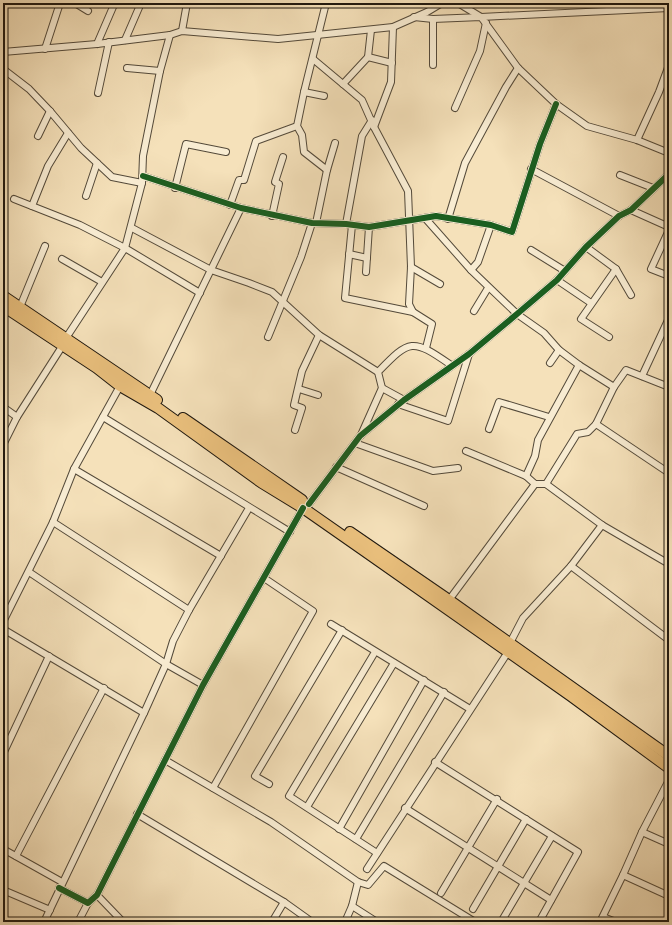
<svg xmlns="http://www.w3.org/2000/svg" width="672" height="925" viewBox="0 0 672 925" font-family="Alegreya,serif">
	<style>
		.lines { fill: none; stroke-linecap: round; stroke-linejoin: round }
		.street-casing { stroke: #544a3a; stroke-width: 8 }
		.primary-casing { stroke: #1f180f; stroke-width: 12 }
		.street { stroke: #f8ecd2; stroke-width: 6 }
		.primary { stroke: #eac07d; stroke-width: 10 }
		.cycleway-casing { stroke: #f8ecd2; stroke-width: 8 }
		.cycleway { stroke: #1b5e20; stroke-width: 6 }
	</style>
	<rect width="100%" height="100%" fill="#f5e1ba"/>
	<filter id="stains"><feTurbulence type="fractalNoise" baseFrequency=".005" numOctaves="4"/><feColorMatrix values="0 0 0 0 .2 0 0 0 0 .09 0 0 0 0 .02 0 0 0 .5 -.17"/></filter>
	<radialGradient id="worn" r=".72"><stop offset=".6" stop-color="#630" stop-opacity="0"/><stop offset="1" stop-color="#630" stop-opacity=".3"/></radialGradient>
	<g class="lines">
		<g class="street-casing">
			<g id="street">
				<path d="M75,3L88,11"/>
				<path d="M326,3L304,92L297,126L302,135L304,152L327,170"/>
				<path d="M458,3L481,17L669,8"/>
				<path d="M414,17L433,19L481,17L518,68L556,104L587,126L637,140L669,153"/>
				<path d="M433,19V65"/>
				<path d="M182,31L187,3"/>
				<path d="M125,40L141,3"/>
				<path d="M97,44L113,7"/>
				<path d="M45,49L60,3"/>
				<path d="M3,52L97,44L170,35L182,31L278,39L317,35L393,27L427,12L442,3"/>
				<path d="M368,57L371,30"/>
				<path d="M313,59L362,100L374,127L408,191L411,267L409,304L413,312"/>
				<path d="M127,68L160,71"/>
				<path d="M3,69L29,89L50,111L81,148L112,177L142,183"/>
				<path d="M343,84L368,57L392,63"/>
				<path d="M304,92L324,96"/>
				<path d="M98,93L109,42"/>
				<path d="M455,108L480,51L486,23"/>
				<path d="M374,127L391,82L393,27"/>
				<path d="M38,136L50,111"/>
				<path d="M637,140L659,92L669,65"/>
				<path d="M531,169L619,216"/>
				<path d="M620,175L653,188"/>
				<path d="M143,176L241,208L312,223L346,224L369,227L436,216L491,225L512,232L540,144L556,104"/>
				<path d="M175,188L186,144L226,152"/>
				<path d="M86,196L97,163"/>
				<path d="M14,199L80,225L125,248L200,293"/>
				<path d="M230,205L239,180H244L256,141L297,126"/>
				<path d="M32,206L48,166L68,133"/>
				<path d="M631,210L669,227"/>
				<path d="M272,216L279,184L275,182L283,157"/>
				<path d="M425,218L471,270L517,314L544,333L559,350L579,365L614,387"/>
				<path d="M448,219L465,163L506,87L518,68"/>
				<path d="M316,223L327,170L335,143"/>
				<path d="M346,224L362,136L372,120"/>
				<path d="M352,225L345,298L413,312L432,324L426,348"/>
				<path d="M132,228L211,270L249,283L272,292L319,335L378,372"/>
				<path d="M669,230L651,269L669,276"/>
				<path d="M586,247L616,269L631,295"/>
				<path d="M531,250L565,271"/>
				<path d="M349,254L367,258"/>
				<path d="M62,259L102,282"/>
				<path d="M411,267L440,284"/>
				<path d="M471,270L478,262L491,225"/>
				<path d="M366,272L369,227"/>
				<path d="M557,280L591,303"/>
				<path d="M20,307L45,246"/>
				<path d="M474,311L488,288"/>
				<path d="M268,337L301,257L312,223"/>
				<path d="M609,337L581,319L616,269"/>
				<path d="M66,338L125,248L142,183L143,156L160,71L170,35"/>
				<path d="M550,363L559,350"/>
				<path d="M642,376L669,318"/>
				<path d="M382,388L404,400"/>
				<path d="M299,389L318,395"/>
				<path d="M150,395L241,208"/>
				<path d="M398,404L448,421L469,354"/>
				<path d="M3,407L17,417"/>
				<path d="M103,417L290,532"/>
				<path d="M596,424L669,473"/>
				<path d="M489,429L499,402L549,417"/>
				<path d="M295,430L302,408L294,405L302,371L319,335"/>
				<path d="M361,435L382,388L378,372C410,339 412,338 451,365"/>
				<path d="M355,443L433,471L458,468"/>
				<path d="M3,445L17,417L63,345"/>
				<path d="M466,451L526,476L535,484H546L602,525L669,564"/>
				<path d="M336,467L424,506"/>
				<path d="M74,469L221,556"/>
				<path d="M526,476L535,456L538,440L579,365"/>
				<path d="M546,484L577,434L588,432L596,424L614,387L626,370L669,387"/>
				<path d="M309,504L360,436L404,400L469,354L517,314L557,280L586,247L619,216L631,210L669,174"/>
				<path d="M53,522L189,610"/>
				<path d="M571,566L669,640"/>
				<path d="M29,572L166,664L203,685"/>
				<path d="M449,600L535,484"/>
				<path d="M3,622L53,522L74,469L120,386"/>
				<path d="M331,624L470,709"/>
				<path d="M3,629L144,713"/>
				<path d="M510,643L523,618L571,566L602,525"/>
				<path d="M375,652L289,796L377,853"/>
				<path d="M3,754L49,656"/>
				<path d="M165,760L271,822L358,882L368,885L384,866L475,922"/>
				<path d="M435,762L578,852L539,922"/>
				<path d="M669,780L642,832L669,844"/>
				<path d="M269,784L255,776L342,630"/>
				<path d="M213,788L313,611L264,578"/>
				<path d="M307,807L394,663"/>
				<path d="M405,808L551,900"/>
				<path d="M137,814L284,902L312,922"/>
				<path d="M339,829L424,680"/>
				<path d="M356,839L444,692"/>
				<path d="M3,849L62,882"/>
				<path d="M16,856L104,688"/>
				<path d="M367,869L508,652"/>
				<path d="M623,875L642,832"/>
				<path d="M59,888L88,903L97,895L203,685L303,508"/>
				<path d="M3,890L50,910"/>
				<path d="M441,893L497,799"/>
				<path d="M97,895L123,922"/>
				<path d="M352,906L377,922"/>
				<path d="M473,909L526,819"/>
				<path d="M603,917L616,922"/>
				<path d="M44,922L144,713L166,664L173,641L189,610L249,508"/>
				<path d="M78,922L88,903"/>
				<path d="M272,922L284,902"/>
				<path d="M345,922L352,906L358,882"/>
				<path d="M501,922L552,836"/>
				<path d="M600,922L623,875L669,896"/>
			</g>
		</g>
		<g class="primary-casing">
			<g id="primary">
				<path d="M3,296L157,400"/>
				<path d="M3,306L97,368L120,386L158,408L262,483L303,508L366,552L571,696L669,768"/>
				<path d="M183,418L302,500"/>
				<path d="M350,532L449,600L669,756"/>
			</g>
		</g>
		<use href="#street" class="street"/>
		<use href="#primary" class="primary"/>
		<g class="cycleway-casing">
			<g id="cycleway">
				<path d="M143,176L241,208L312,223L346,224L369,227L436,216L491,225L512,232L540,144L556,104"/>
				<path d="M309,504L360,436L404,400L469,354L517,314L557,280L586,247L619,216L631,210L669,174"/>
				<path d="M59,888L88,903L97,895L203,685L303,508"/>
			</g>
		</g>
		<use href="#cycleway" class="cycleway"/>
	</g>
	<rect width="672" height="925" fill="none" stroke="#f5e1ba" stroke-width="16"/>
	<rect x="4" y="4" width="664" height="917" fill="none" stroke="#1f180f" stroke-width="2"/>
	<rect x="8" y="8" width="656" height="909" fill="none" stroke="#1f180f"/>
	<rect width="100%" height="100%" filter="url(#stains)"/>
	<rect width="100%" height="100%" fill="url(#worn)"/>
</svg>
